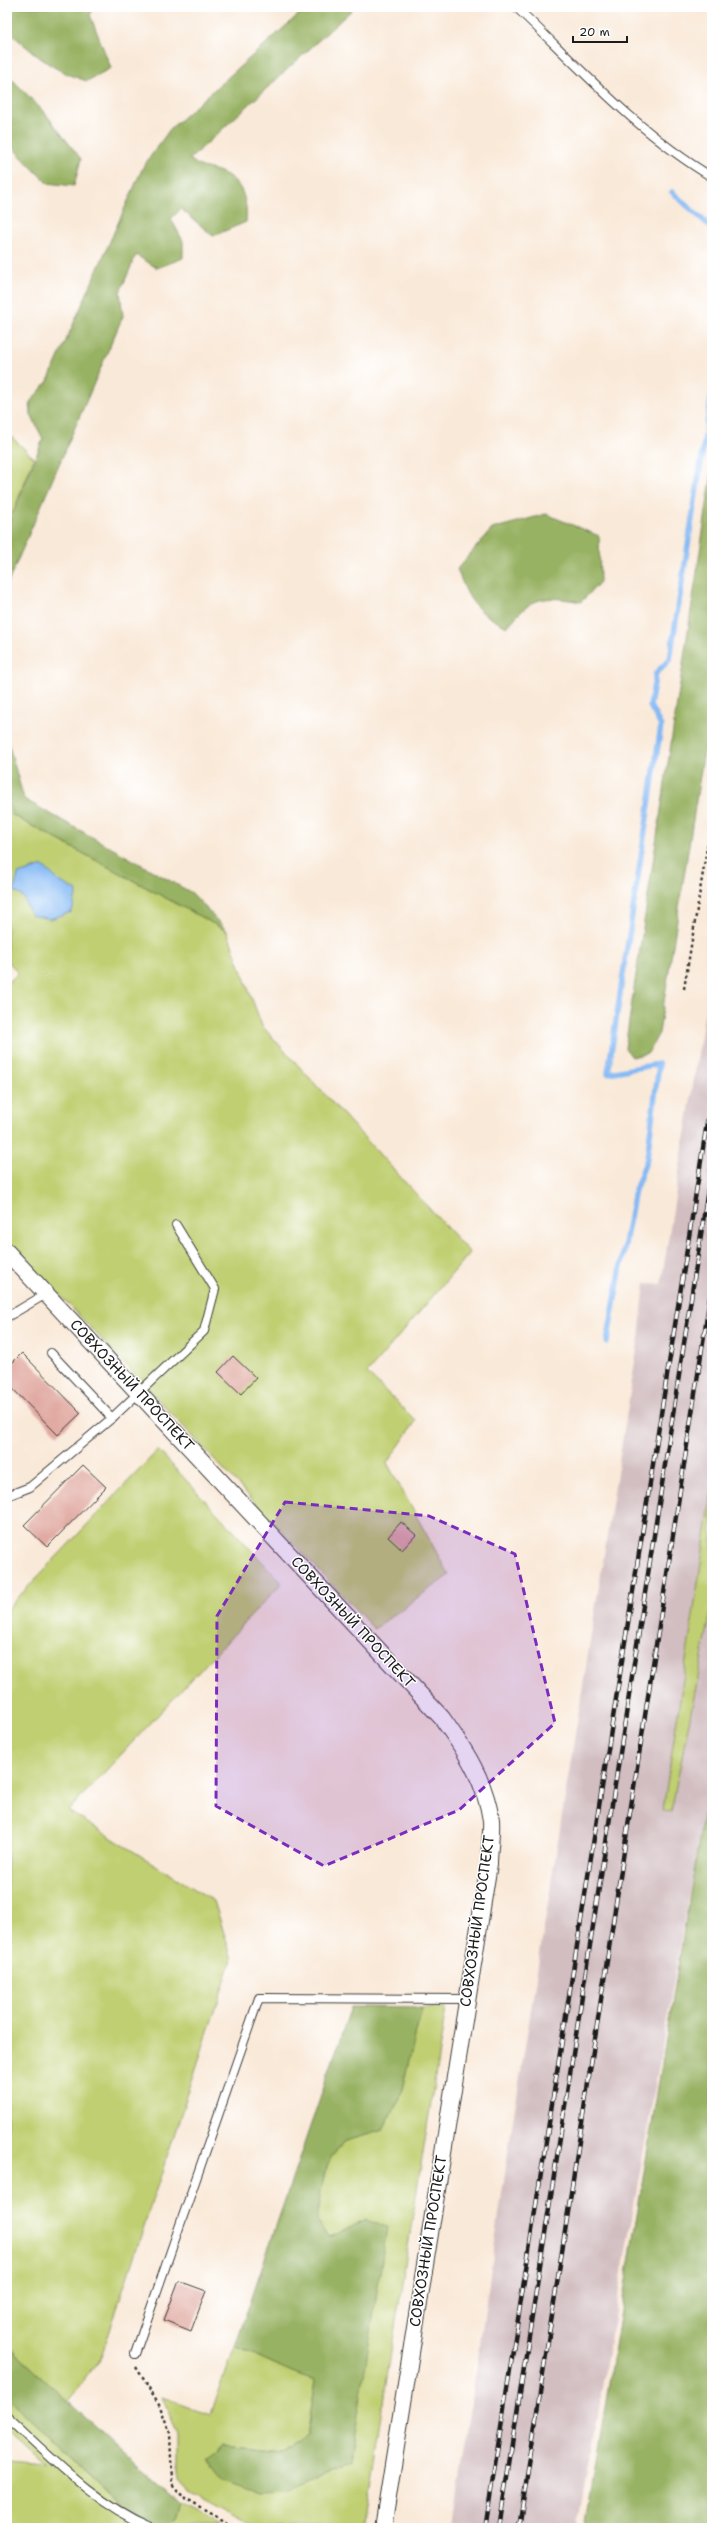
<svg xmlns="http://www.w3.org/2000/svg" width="719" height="2535" viewBox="0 0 719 2535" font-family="'Shantell Sans',sans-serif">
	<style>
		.industrial { fill: #d2bec1 }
		.green { fill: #c0cf71; stroke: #6e7646 }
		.forest { fill: #98b263; stroke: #5a6740 }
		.water { fill: #85baf4; stroke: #506b88 }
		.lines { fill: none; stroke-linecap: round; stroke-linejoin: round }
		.stream { stroke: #85baf4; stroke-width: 5.5 }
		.building { fill: #e1aaa2 }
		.service-casing { stroke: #3d3b38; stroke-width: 10 }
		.minor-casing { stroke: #3d3b38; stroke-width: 18 }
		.path { stroke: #3d3b38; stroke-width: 2.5; stroke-dasharray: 3 3; stroke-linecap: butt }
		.service { stroke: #fff; stroke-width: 8 }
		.minor { stroke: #fff; stroke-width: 16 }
		.rail-casing { stroke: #1c1c1c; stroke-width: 4.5 }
		.rail { stroke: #fff; stroke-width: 3; stroke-dasharray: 9; stroke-linecap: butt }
		.marked { fill: #7b2cbf; fill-opacity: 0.2; stroke: #7b2cbf; stroke-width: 3; stroke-dasharray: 8 5; stroke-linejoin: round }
		.labels { text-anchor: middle; stroke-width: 3; stroke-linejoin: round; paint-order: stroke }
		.street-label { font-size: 15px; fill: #1c1c1c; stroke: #fff }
	</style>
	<rect width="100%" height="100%" fill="#fff"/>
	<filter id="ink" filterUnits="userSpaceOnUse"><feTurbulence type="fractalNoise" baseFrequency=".025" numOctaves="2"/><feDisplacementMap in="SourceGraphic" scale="8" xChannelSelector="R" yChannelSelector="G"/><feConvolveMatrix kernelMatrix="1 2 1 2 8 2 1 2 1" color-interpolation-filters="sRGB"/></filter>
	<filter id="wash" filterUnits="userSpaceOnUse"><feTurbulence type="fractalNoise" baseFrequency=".012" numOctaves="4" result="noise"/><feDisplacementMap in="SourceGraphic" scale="16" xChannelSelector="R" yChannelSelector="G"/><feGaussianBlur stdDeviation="0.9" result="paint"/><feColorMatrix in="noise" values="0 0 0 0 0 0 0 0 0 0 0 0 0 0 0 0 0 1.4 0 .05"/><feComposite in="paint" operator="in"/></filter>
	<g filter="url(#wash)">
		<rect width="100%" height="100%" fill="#f9e9d8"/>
		<path class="industrial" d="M712,967V1778L705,1803L577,2528H453L511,2133L639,1337L645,1283L661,1284Z"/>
		<g class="green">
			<path d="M7,433L34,458L7,528Z"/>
			<path d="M7,798L12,815L227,931L262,1026L470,1253L367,1373L416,1421L387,1463L449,1575L374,1629L7,1239V984L18,973L7,960Z"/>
			<path d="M158,1450L282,1583L68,1811L214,1901L232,1959L100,2360L67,2401L7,2345V1609Z"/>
			<path d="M712,1492V1607L671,1812L663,1810Z"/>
			<path d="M422,2008H446L363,2528H252L190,2495L178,2482V2436L162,2397L211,2414L235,2346L292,2372L316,2380L307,2437L283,2450L223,2444L351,2460L367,2220L329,2237L316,2219L326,2166L343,2141L383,2129L399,2101Z"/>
			<path d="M7,2397L126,2510L139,2521L157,2528H7V2462L45,2465L7,2430Z"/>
			<path d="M181,2506L222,2528H160L176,2521Z"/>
		</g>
		<g class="forest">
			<path d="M7,7H95L90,15L111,68L87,81C50,70 35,54 7,30Z"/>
			<path d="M307,7H355L190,159C201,169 206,167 218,171C242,179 248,200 246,222L213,236L181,209L171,219L183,241V258L157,268L136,255L120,292L123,316L7,585V528L43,439L31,415L30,402L48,381L143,167L170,129Z"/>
			<path d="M7,74L45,113L81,159L74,186L47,183L7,142Z"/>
			<path d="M712,472V701L659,1033L648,1053L632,1057L625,1048Z"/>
			<path d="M546,514L599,536L600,582L581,602C542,595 533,596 507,627C475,611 470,603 457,569L492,529Z"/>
			<path d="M7,739L24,799L192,893L227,931L12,815L7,798Z"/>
			<path d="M712,1772V2528H585L703,1816Z"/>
			<path d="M351,2007L422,2008L399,2101L383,2129L343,2141L326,2166L316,2219L329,2237L367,2220L387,2227L351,2460L283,2490L258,2491L221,2478L207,2460L223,2444L283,2450L307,2436L316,2380L292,2372L235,2346Z"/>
			<path d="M7,2345L181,2506L176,2521L160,2528L139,2521L7,2397Z"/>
		</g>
		<path class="water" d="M43,866L59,881L77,891L72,912L50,919L31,915L23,897L14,891L18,874Z"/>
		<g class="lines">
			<g class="stream">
				<path d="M672,192L712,228"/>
				<path d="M607,1342L635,1190L647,1159L659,1064L608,1073L661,726L650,706L656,673L670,659L712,392"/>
			</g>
		</g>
		<g id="blocks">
			<g class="building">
				<path d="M22,1353L81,1413L58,1435L7,1383V1368Z"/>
				<path d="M233,1356L256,1378L241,1394L218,1372Z"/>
				<path d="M83,1465L106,1487L47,1547L24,1525Z"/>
				<path d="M401,1522L416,1535L402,1550L388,1537Z"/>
				<path d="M179,2281L206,2291L191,2331L164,2320Z"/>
			</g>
		</g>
	</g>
	<g filter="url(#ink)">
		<use href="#blocks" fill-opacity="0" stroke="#3d3b38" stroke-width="1"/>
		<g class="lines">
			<g class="service-casing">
				<g id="service">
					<path d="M516,7C578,66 638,133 712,177"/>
					<path d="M7,1317L46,1294"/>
					<path d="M51,1353L112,1418"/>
					<path d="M7,1496L30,1487L112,1418L204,1331L215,1289L176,1225"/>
					<path d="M135,2354L259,1998L467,1999"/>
					<path d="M7,2417C52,2458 95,2504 151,2528"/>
				</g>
			</g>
			<g class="minor-casing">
				<path id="minor" d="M7,1252L442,1718C465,1750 485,1780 491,1820C492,1834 489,1850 489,1864L383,2528"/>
			</g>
			<g class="path">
				<path d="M684,989L712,817"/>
				<path d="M136,2367L159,2404L170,2433L172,2484L185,2499L237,2528"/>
			</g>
			<use href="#service" class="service"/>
			<use href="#minor" class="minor"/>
			<g class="rail-casing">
				<g id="rail">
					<path d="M485,2528L712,1091"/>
					<path d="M499,2528L712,1164"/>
					<path d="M519,2528L712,1284"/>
				</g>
			</g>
			<use href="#rail" class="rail"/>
		</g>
	</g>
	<path class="marked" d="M285,1502L429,1516L515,1554L555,1723L459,1810L324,1866L216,1806L217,1616Z"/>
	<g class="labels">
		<g class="street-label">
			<text transform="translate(132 1385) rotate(47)" y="5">СОВХОЗНЫЙ ПРОСПЕКТ</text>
			<text transform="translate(353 1622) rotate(47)" y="5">СОВХОЗНЫЙ ПРОСПЕКТ</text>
			<text transform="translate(477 1921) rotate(-82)" y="5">СОВХОЗНЫЙ ПРОСПЕКТ</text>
			<text transform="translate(428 2241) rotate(-81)" y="5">СОВХОЗНЫЙ ПРОСПЕКТ</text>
		</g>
	</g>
	<rect width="719" height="2535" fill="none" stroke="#fff" stroke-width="24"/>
	<path d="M573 36v6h54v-6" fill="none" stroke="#1c1c1c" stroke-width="2"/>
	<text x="579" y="36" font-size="12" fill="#1c1c1c" stroke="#ffffff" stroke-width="3" paint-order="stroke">20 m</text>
</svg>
